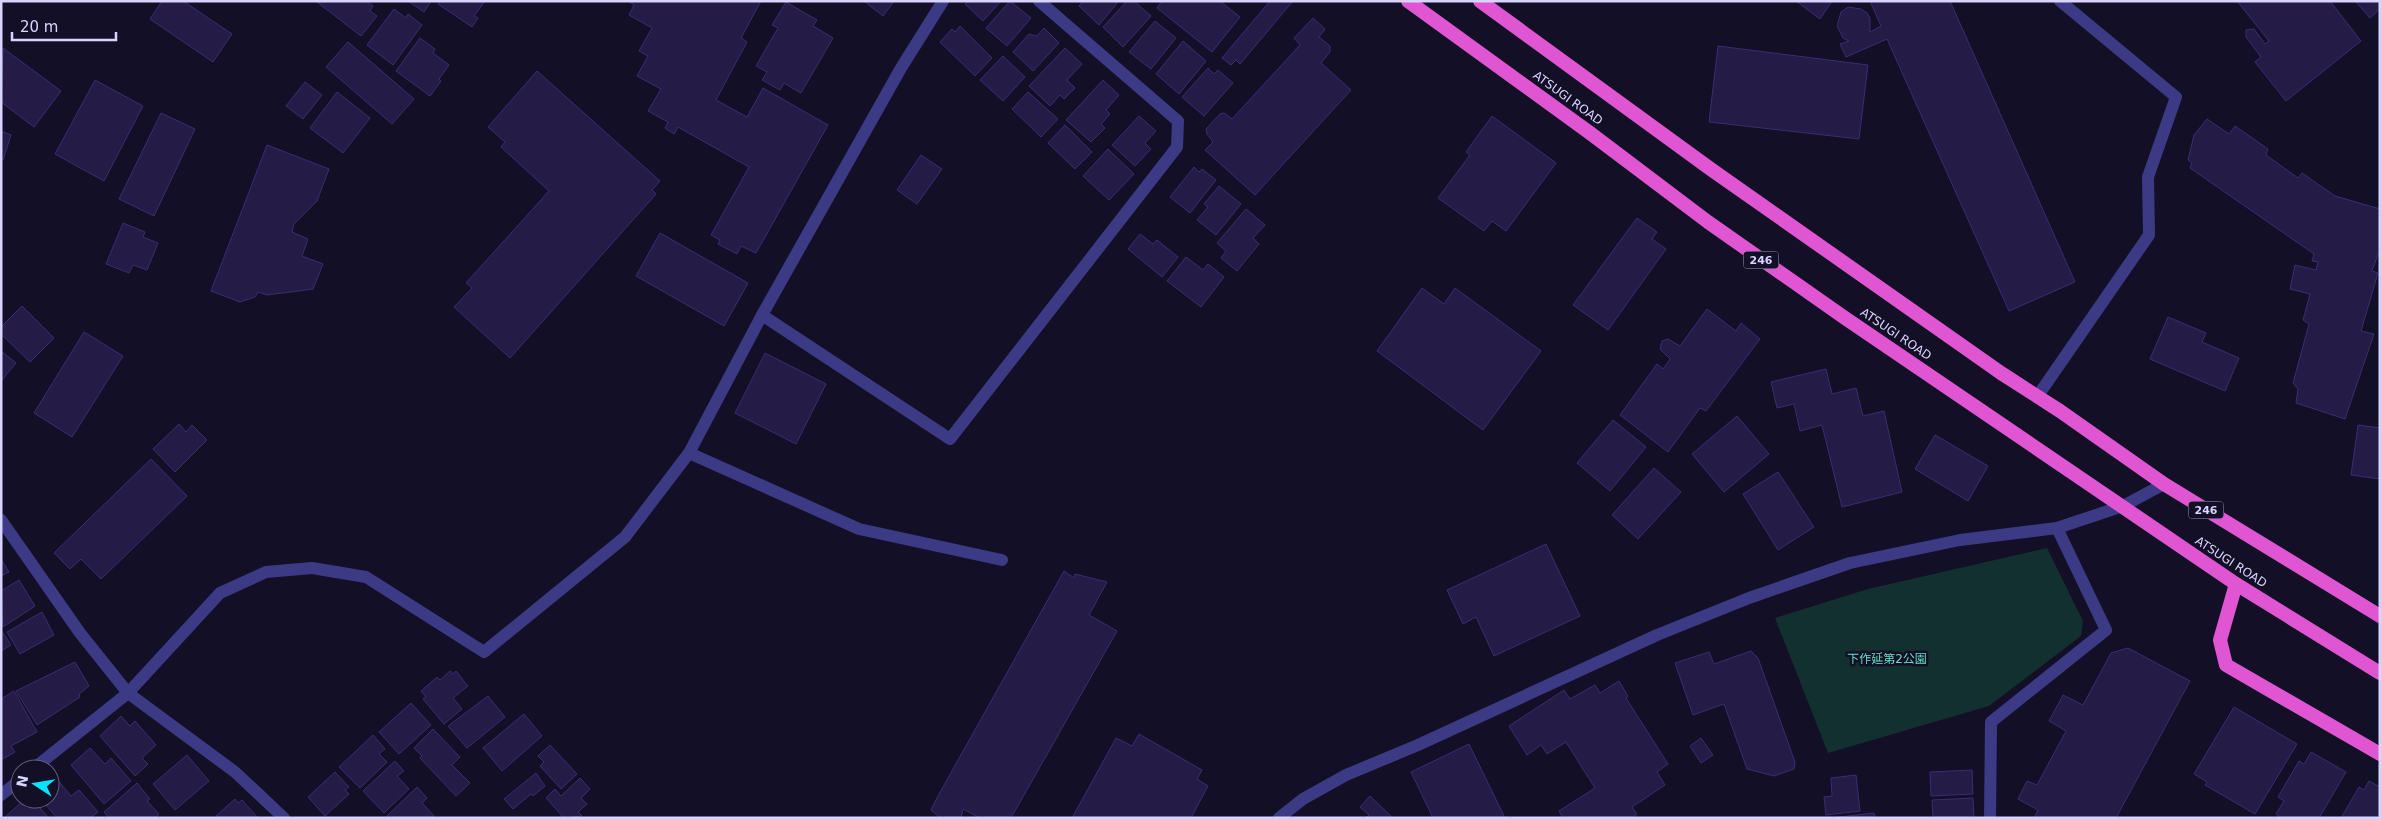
<svg xmlns="http://www.w3.org/2000/svg" width="2381" height="819" viewBox="0 0 2381 819" font-family="'DejaVu Sans','Noto Sans JP',sans-serif">
	<style>
		.green { fill: #12302f }
		.building { fill: #241b47; stroke: #3b2d73 }
		.lines { fill: none; stroke-linecap: round; stroke-linejoin: round }
		.minor { stroke: #3d3a85; stroke-width: 12 }
		.tertiary { stroke: #3d3a85; stroke-width: 12 }
		.trunk { stroke: #e055d1; stroke-width: 14 }
		.labels { text-anchor: middle; stroke-width: 5; stroke-linejoin: round; paint-order: stroke }
		.shield { fill: #130f26; stroke: #9e99be; stroke-width: 1 }
		.shield-label { font-size: 11px; font-weight: bold; fill: #d9d4ff }
		.street-label { font-size: 12px; fill: #d9d4ff; stroke: #130f26 }
		.park-label { font-size: 12px; fill: #5fe0c0; stroke: #130f26 }
	</style>
	<rect width="100%" height="100%" fill="#130f26"/>
	<path class="green" d="M2047,548L2083,621L2081,636L1989,706L1828,753L1775,618L1868,589Z"/>
	<g class="building">
		<path d="M162,1H183L232,34L213,62L150,19Z"/>
		<path d="M366,1L373,6L370,11L377,16L361,36L317,2Z"/>
		<path d="M408,1H431L424,12Z"/>
		<path d="M440,1H485L474,16L478,18L472,27L438,4Z"/>
		<path d="M628,1H761L741,38L747,42L716,100L747,117L763,88L828,125L756,253L741,246L737,254L718,244L720,240L711,235L749,167L678,127L674,134L665,128L668,122L648,111L661,89L637,76L648,56L639,51L652,28L629,15L634,5Z"/>
		<path d="M864,1H894L883,16Z"/>
		<path d="M968,1H1001L983,21L965,4Z"/>
		<path d="M1010,1L1031,18L1007,46L986,28Z"/>
		<path d="M1083,1H1119L1099,25L1079,6Z"/>
		<path d="M1127,1H1134L1151,16L1123,47L1103,27Z"/>
		<path d="M1162,1H1220L1240,17L1212,52L1157,8Z"/>
		<path d="M1270,1H1293L1240,64L1236,60L1231,65L1222,58Z"/>
		<path d="M1796,1H1832L1820,19Z"/>
		<path d="M1870,1H1950L2075,282L2009,311L1887,39L1846,57L1840,44L1849,41L1843,38L1837,26L1841,12L1848,7L1861,9L1867,13L1870,18V32L1881,26Z"/>
		<path d="M2237,1H2330L2361,41L2286,101L2255,62L2261,57L2246,37V30L2254,29L2265,44L2269,41Z"/>
		<path d="M2355,1H2380V9L2370,18Z"/>
		<path d="M786,2L817,20L813,26L833,38L801,93L784,83L780,90L762,80L767,72L756,66L778,28L772,25Z"/>
		<path d="M394,9L406,18L408,14L422,25L393,65L367,45Z"/>
		<path d="M1313,18L1325,29L1319,37L1330,46V52L1321,63L1351,90L1255,195L1205,150L1213,142L1207,134L1206,129L1220,114L1224,113L1232,119L1300,45L1294,38Z"/>
		<path d="M1155,21L1176,38L1151,69L1129,52Z"/>
		<path d="M960,26L992,58L975,76L940,42L952,29L955,32Z"/>
		<path d="M1044,28L1059,43L1033,71L1013,52L1029,34L1037,36Z"/>
		<path d="M420,38L435,49L433,53L449,65L439,79L441,81L430,96L396,71Z"/>
		<path d="M1183,41L1206,61L1179,94L1156,74Z"/>
		<path d="M348,42L414,99L392,124L326,67Z"/>
		<path d="M1718,46L1868,65L1859,139L1709,122Z"/>
		<path d="M3,48L61,91L34,127L1,102Z"/>
		<path d="M1065,48L1082,64L1067,80L1075,88L1064,99L1060,95L1050,106L1029,86Z"/>
		<path d="M1003,56L1025,77L1003,101L980,80Z"/>
		<path d="M1208,68L1214,74L1218,70L1233,83L1204,116L1182,97Z"/>
		<path d="M537,71L660,181L652,190L656,194L510,358L454,307L472,288L466,283L549,191L501,147L505,142L488,127Z"/>
		<path d="M95,80L143,106L104,181L55,154Z"/>
		<path d="M1103,80L1119,95L1106,110L1110,114L1101,124L1105,128L1091,142L1066,120Z"/>
		<path d="M305,82L322,95L303,119L286,106Z"/>
		<path d="M337,92L370,118L343,153L310,128Z"/>
		<path d="M1028,92L1058,119L1041,137L1012,109Z"/>
		<path d="M161,113L195,129L154,216L119,199Z"/>
		<path d="M1139,116L1156,131L1145,143L1151,149L1135,166L1112,145Z"/>
		<path d="M1492,116L1556,163L1506,231L1492,221L1484,231L1438,198L1470,155L1466,152Z"/>
		<path d="M2207,119L2229,134L2235,126L2268,149L2266,155L2298,178L2302,173L2335,196L2380,209V249L2372,271L2378,273L2361,331L2374,334L2345,419L2296,403L2298,389L2293,383L2309,324L2303,320L2310,294L2290,289L2295,265L2316,270L2318,262L2312,261L2314,254L2190,168L2192,163L2188,160L2194,135Z"/>
		<path d="M1065,125L1092,152L1075,169L1048,143Z"/>
		<path d="M1,131L11,135L3,160L1,159Z"/>
		<path d="M267,145L329,169L317,201L294,224L292,232L308,239L302,256L323,264L313,289L267,295L258,292L255,297L240,302L211,291Z"/>
		<path d="M1108,149L1134,174L1109,200L1083,176Z"/>
		<path d="M921,155L942,169L917,204L897,190Z"/>
		<path d="M1194,167L1199,172L1202,169L1216,180L1190,213L1170,197Z"/>
		<path d="M1219,186L1241,204L1216,235L1197,220L1208,207L1204,204Z"/>
		<path d="M1246,209L1265,225L1253,238L1259,244L1237,271L1221,258L1226,251L1217,243Z"/>
		<path d="M1637,218L1657,232L1652,239L1666,249L1608,330L1573,305Z"/>
		<path d="M123,223L145,232L143,237L158,243L147,270L133,265L129,273L106,264Z"/>
		<path d="M660,233L748,283L724,326L636,276Z"/>
		<path d="M1140,234L1153,244L1157,240L1178,257L1162,277L1128,249Z"/>
		<path d="M1186,257L1203,270L1208,264L1224,277L1201,307L1167,281Z"/>
		<path d="M1422,288L1444,304L1455,288L1541,351L1483,430L1377,351Z"/>
		<path d="M22,306L54,338L30,362L1,334V327Z"/>
		<path d="M1707,309L1736,331L1741,323L1760,339L1706,411L1700,408L1668,452L1620,415L1657,364L1663,369L1670,359L1660,349L1662,341L1668,339L1680,346Z"/>
		<path d="M2168,317L2206,333L2202,342L2239,358L2225,391L2150,359Z"/>
		<path d="M84,332L123,356L72,437L34,413Z"/>
		<path d="M1,351L16,363L1,381Z"/>
		<path d="M765,353L826,384L796,444L735,413Z"/>
		<path d="M1826,369L1832,394L1856,388L1863,416L1884,411L1902,492L1842,507L1822,425L1800,431L1794,404L1777,408L1771,382Z"/>
		<path d="M1737,416L1769,454L1724,492L1692,454Z"/>
		<path d="M1613,420L1646,447L1610,491L1577,463Z"/>
		<path d="M179,424L186,432L192,425L207,440L175,472L153,449Z"/>
		<path d="M2358,425L2380,428V479L2351,475Z"/>
		<path d="M1935,435L1988,466L1968,501L1915,469Z"/>
		<path d="M151,459L187,496L101,579L81,559L70,569L54,553Z"/>
		<path d="M1654,468L1681,492L1638,539L1612,515Z"/>
		<path d="M1778,472L1814,527L1778,550L1743,494Z"/>
		<path d="M1546,544L1580,616L1494,656L1476,617L1463,624L1447,590Z"/>
		<path d="M1,559L9,572L1,576Z"/>
		<path d="M1064,571L1074,578L1075,574L1107,582L1089,615L1117,631L1011,818H980L963,809L961,818H941L931,810L939,794Z"/>
		<path d="M19,580L35,606L3,627L1,591Z"/>
		<path d="M42,612L54,635L20,654L7,632Z"/>
		<path d="M1,630L11,645L1,651Z"/>
		<path d="M2128,648L2190,681L2116,818H2034L2038,810L2018,799L2027,781L2037,785L2066,731L2049,721L2063,695L2083,705L2111,653Z"/>
		<path d="M1751,651L1758,658L1795,762L1794,769L1774,776L1747,769L1724,704L1693,715L1675,663L1709,652L1714,664Z"/>
		<path d="M75,662L89,686L79,694L80,697L37,725L16,691Z"/>
		<path d="M450,671L453,674L456,671L468,686L453,698L462,709L444,724L423,699L426,697L421,691L437,677L440,680Z"/>
		<path d="M1619,681L1628,696L1626,698L1668,764L1657,772L1665,785L1632,807L1637,814L1632,818H1563L1559,811L1595,788L1566,742L1547,754L1541,745L1527,755L1509,726L1564,690L1570,699L1595,685L1600,693Z"/>
		<path d="M14,691L37,732L11,746L15,752L1,760V699Z"/>
		<path d="M488,696L505,717L467,748L448,726Z"/>
		<path d="M411,703L431,725L399,754L379,732Z"/>
		<path d="M2234,707L2297,744L2255,814L2205,785L2207,782L2194,774Z"/>
		<path d="M524,714L542,736L502,771L483,748Z"/>
		<path d="M121,716L130,726L135,721L156,745L142,758L148,764L135,776L100,736Z"/>
		<path d="M433,729L460,757L452,765L470,783L456,796L420,758L422,756L414,748Z"/>
		<path d="M1139,734L1202,770L1197,779L1208,786L1191,818H1072L1116,738L1132,746Z"/>
		<path d="M373,735L385,749L379,754L387,762L360,788L339,767Z"/>
		<path d="M1701,738L1713,755L1701,763L1690,746Z"/>
		<path d="M1469,744L1505,818H1433L1411,772Z"/>
		<path d="M550,745L577,774L561,789L540,766L544,762L538,756Z"/>
		<path d="M90,748L105,764L111,758L131,781L104,804L71,765Z"/>
		<path d="M2311,752L2346,772L2319,818H2282L2276,814L2284,801L2278,797L2299,761L2304,764Z"/>
		<path d="M187,755L209,781L175,810L153,784Z"/>
		<path d="M395,761L404,771L397,776L409,789L384,813L363,791Z"/>
		<path d="M1972,770L1973,794L1931,796L1930,772Z"/>
		<path d="M335,772L349,787L345,790L349,794L325,816L308,797Z"/>
		<path d="M536,773L545,786L533,796L531,794L513,809L504,799Z"/>
		<path d="M1856,775L1860,811L1826,815L1824,797L1832,796L1831,778Z"/>
		<path d="M56,778L71,796L79,790L98,812L90,818H57L41,799H50V783Z"/>
		<path d="M580,778L590,789L581,798L587,804L578,812L582,816L564,818L546,798L555,789L561,796Z"/>
		<path d="M2369,781L2380,787V818H2341L2359,787L2364,790Z"/>
		<path d="M137,783L150,799L147,801L159,814L155,818H109L104,812Z"/>
		<path d="M417,787L427,798L422,803L434,816L432,818H385Z"/>
		<path d="M1370,796L1393,818H1366L1369,815L1360,807Z"/>
		<path d="M1973,798L1974,818H1933L1932,800Z"/>
		<path d="M25,799H32L49,818H4Z"/>
		<path d="M235,799L238,803L242,800L258,818H218L216,816Z"/>
		<path d="M1874,813L1875,818H1831Z"/>
	</g>
	<g class="lines">
		<g class="minor">
			<path d="M762,315L950,439L1177,147L1178,121L1039,1"/>
			<path d="M2037,397L2149,235L2148,177L2176,97L2060,1"/>
			<path d="M689,453L859,529L1002,560"/>
			<path d="M1,520L80,633L128,693L235,772L284,818"/>
			<path d="M33,769L128,693L220,593L266,572L312,568L366,577L484,652L625,537L689,453L762,315L901,68L943,1"/>
			<path d="M1,795L20,780"/>
			<path d="M1990,818L1991,722L2106,630L2057,528"/>
		</g>
		<path class="tertiary" d="M1279,818L1303,799L1346,775L1418,745L1657,635L1749,598L1850,563L1960,540L2057,528L2123,506L2164,484"/>
		<g class="trunk">
			<path d="M1408,1L1590,133L1708,222L1845,318L2236,584L2380,673"/>
			<path d="M1480,1L1712,170L2001,373L2060,411L2164,484L2380,616"/>
			<path d="M2236,584L2220,640L2226,665L2380,754"/>
		</g>
	</g>
	<g class="labels">
		<g class="shield">
			<rect x="1743.5" y="251.5" width="35" height="17" rx="4"/>
			<rect x="2188.5" y="501.5" width="35" height="17" rx="4"/>
		</g>
		<g class="shield-label">
			<text x="1761" y="264">246</text>
			<text x="2206" y="514">246</text>
		</g>
		<g class="street-label">
			<text transform="translate(1568 98) rotate(36)" y="4">ATSUGI ROAD</text>
			<text transform="translate(1896 334) rotate(34)" y="4">ATSUGI ROAD</text>
			<text transform="translate(2231 562) rotate(33)" y="4">ATSUGI ROAD</text>
		</g>
		<g class="park-label">
			<text x="1887" y="663">下作延第2公園</text>
		</g>
	</g>
	<rect width="2381" height="819" fill="none" stroke="#d9d4ff" stroke-width="5"/>
	<g transform="translate(35 784) rotate(282)"><circle r="24" fill="#130f26" stroke="#625e7d"/>
	<path d="M0-4L9 19L0 12L-9 19Z" fill="#00e5ff"/>
	<text y="-8" font-size="14" font-weight="bold" text-anchor="middle" fill="#d9d4ff">N</text>
	</g>
	<path d="M12 32v8h104v-8" fill="none" stroke="#d9d4ff" stroke-width="2.5"/>
	<text x="20" y="32" font-size="15" fill="#d9d4ff" stroke="#130f26" stroke-width="4" paint-order="stroke">20 m</text>
</svg>
